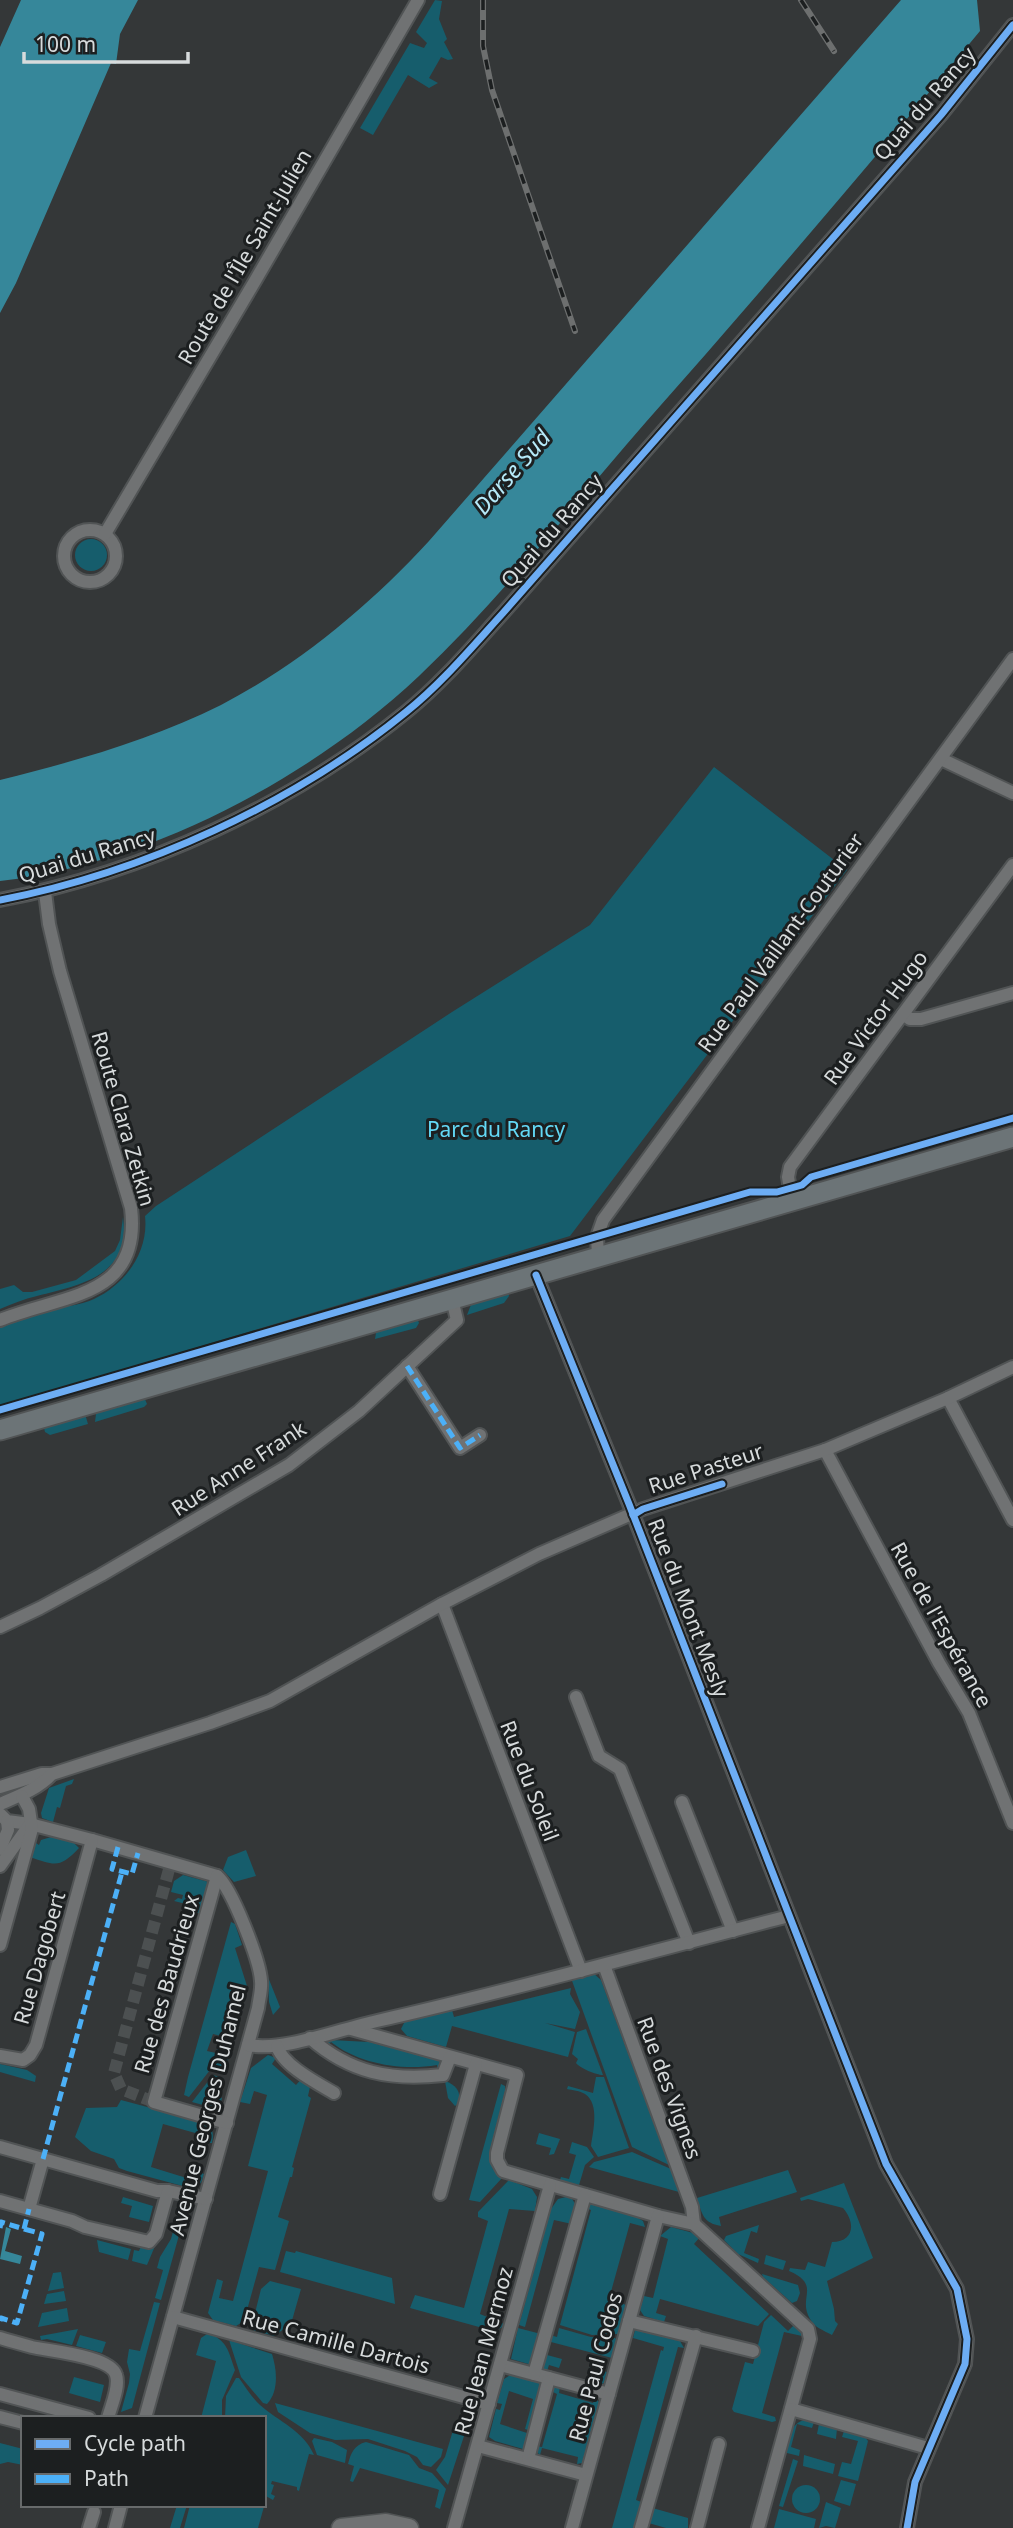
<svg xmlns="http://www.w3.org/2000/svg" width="1013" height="2528" viewBox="0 0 1013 2528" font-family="'Noto Sans',sans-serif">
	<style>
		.green { fill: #165d6c }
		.water { fill: #36879a }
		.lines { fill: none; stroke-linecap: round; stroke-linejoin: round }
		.street-tunnel { stroke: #4c5051; stroke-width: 12; stroke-dasharray: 12 6; stroke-linecap: butt }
		.street-casing { stroke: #515455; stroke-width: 16 }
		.secondary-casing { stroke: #515455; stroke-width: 21 }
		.primary-casing { stroke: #515455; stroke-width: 23 }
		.street { stroke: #707273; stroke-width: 12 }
		.secondary { stroke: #707273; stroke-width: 18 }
		.primary { stroke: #6c7477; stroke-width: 19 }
		.rail-casing { stroke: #6d6f6f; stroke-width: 6 }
		.rail { stroke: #1c1f20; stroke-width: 3.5; stroke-dasharray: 10; stroke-linecap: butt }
		.quiet { stroke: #4cb0f7; stroke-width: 5; stroke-dasharray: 10 5; stroke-linecap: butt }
		.cycleway-casing { stroke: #1c1f20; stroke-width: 11 }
		.cycleway { stroke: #6dadf4; stroke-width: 7 }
		.labels { text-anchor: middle; stroke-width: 6; stroke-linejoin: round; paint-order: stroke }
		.street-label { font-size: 21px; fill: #d7dbdc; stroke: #1c1f20 }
		.park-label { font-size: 21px; fill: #63d9f6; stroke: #1c1f20 }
		.water-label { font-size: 23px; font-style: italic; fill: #b6eaf9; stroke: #1c1f20 }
	</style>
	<rect width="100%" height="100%" fill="#343738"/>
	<g class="green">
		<path d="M435,0L442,1L439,19L447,39L444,42L453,59L448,60L441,57L429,78L438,83L429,88L408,75L373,135L360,128L410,43L424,48L427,43L416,32Z"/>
		<circle cx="91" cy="555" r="16"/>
		<path d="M714,767L847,870L570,1236L0,1406V1328C15,1322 30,1314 46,1310C62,1306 80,1306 94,1299C126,1284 149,1251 145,1216L156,1206L452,1012L590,925Z"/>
		<path d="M123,1217C132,1276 80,1285 37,1296C24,1299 12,1304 0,1309V1289L14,1285L23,1292H32L76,1280L115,1251L120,1240Z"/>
		<path d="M508,1291L509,1296L504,1303L467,1315L472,1302Z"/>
		<path d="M417,1318L419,1323L416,1328L375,1339L376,1333L373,1331Z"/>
		<path d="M144,1397L147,1404L144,1407L95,1422L96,1414L92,1412Z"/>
		<path d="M85,1414L88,1424L50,1435L45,1432L44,1428L47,1425Z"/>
		<path d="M74,1779L72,1784L66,1786L60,1808L57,1807L53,1822L42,1818L41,1813L49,1788Z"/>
		<path d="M51,1837L74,1843L79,1848C60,1868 56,1866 30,1857L32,1848L36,1843L39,1845L41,1840Z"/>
		<path d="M246,1850L256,1876L234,1882L223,1870L228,1857Z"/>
		<path d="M183,1875L209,1882L202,1914L189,1911L190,1905L174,1901L178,1898L182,1899L183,1895L171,1892L174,1881Z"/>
		<path d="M231,1922L235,1924L242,1945L235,1948L247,1986L233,2039L213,2034L207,2051L216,2053L220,2040L232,2044L224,2074L210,2070L189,2097L184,2095L188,2077Z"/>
		<path d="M593,1973L601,1980L669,2165L632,2147L571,1978Z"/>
		<path d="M268,1977L280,2007L273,2015L269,2002Z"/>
		<path d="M571,1988L570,1994L580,2012L575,2029L545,2023L575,2032L568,2057L452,2026L446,2047L407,2036L401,2029L405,2021L452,2010L454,2017Z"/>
		<path d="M586,2029L603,2075C596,2075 580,2068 576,2063L578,2059L572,2054L577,2032Z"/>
		<path d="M331,2040L369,2042L440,2061L442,2064L438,2071L437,2065C402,2071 359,2064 331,2042L327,2047V2041Z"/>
		<path d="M268,2055L276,2058L272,2064L296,2085L303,2077L316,2089L310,2087L308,2096L311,2098L292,2167L294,2168L292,2177H290L278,2217L289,2221L275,2270L259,2267L244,2321L236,2326L213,2320L208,2313L217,2279L223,2281L219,2298L233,2301L268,2171L248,2166L267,2095L254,2091L250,2104L240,2102L251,2068Z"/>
		<path d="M0,2064L27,2070L36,2076L35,2082L0,2072Z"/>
		<path d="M213,2075L223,2078L218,2096L222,2098L220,2105L214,2108L192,2102Z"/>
		<path d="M596,2077H604L629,2148L598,2157L591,2146C593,2131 600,2104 585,2094C580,2091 572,2090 567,2089L568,2086L593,2093Z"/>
		<path d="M445,2081C456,2085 461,2091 459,2103L455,2106L448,2098Z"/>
		<path d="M501,2084L505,2086V2091L489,2154L493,2169L502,2178L480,2202L469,2200Z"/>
		<path d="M121,2100L207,2123C213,2129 214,2135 212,2143H205L206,2136L163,2124L151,2167L193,2180L196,2171L204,2174L201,2183L190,2188L127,2171L119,2168L114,2159L91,2151L75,2137L86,2108L117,2107Z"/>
		<path d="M539,2133L560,2139L554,2154L549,2155L551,2148L536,2144Z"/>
		<path d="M572,2142L587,2147L594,2157L585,2165L579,2185L560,2180L561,2177L569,2179L576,2155L569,2153Z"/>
		<path d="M632,2152L671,2169L679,2192L589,2167L594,2162Z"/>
		<path d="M788,2170L797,2192L719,2217L721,2226C703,2223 702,2214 697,2198Z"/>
		<path d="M509,2180L532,2189L537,2197L535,2211L509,2209L480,2314L504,2324L501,2328L490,2330L410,2308L415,2295L464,2308L488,2221L478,2217V2212Z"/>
		<path d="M844,2183L873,2258L827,2281L834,2309L835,2321L838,2324L832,2335C823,2330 815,2328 810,2319C797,2298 822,2285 789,2271L790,2268L805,2270L808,2262L825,2267L832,2242C854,2242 856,2223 843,2208L808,2199L801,2201L800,2198Z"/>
		<path d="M123,2197L153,2206L149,2222L129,2217L132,2206L121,2203Z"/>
		<path d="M566,2197L572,2199L576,2205L572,2224L554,2220L525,2327L519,2325L551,2209L558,2199Z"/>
		<path d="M590,2204L633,2215L643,2221L645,2227L630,2223L609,2299L626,2305L618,2334L592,2335L560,2325L591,2210L585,2208Z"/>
		<path d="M186,2210L161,2300L155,2298L163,2270L157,2268L160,2257L171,2239L177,2217Z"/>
		<path d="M759,2225L757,2233L751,2231L744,2253L759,2259L758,2263L738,2254L724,2240L726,2236Z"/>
		<path d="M671,2227L697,2234L700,2237L694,2244L769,2314L758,2326L660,2299L656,2313L666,2316L664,2322L644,2316L640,2310L644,2296L653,2298L668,2239L660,2236Z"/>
		<path d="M97,2240L131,2249L128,2260L99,2252Z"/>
		<path d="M154,2244L155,2246L147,2265L132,2261L134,2250L139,2251L141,2246Z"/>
		<path d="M286,2251L295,2253L296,2251L392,2278L395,2304L280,2272Z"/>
		<path d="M766,2255L786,2261L783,2270L764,2264Z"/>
		<path d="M61,2272L64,2288L48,2291L53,2273Z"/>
		<path d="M762,2274L798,2285L800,2293L797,2301L792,2303L763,2277Z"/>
		<path d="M270,2281L301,2289L291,2324L274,2336L253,2330L252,2325L261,2289Z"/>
		<path d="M64,2291L66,2301L44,2304L47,2294Z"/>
		<path d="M154,2302L160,2303L132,2408L121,2412L129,2383L130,2374L127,2362L129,2349L140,2351Z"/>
		<path d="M67,2308L69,2321L38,2327L42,2313Z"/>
		<path d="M771,2315L788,2331L794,2325L802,2333V2336L784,2332L762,2413L775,2417L776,2421L772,2422L734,2412L732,2409L745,2362L753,2364L764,2322Z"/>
		<path d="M518,2328L541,2334L532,2365L511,2359Z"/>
		<path d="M559,2328L591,2337L615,2338L617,2340L612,2358L551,2342L547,2355L562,2359L559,2368L549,2365L547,2371L541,2368L550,2335L557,2337Z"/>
		<path d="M78,2329L72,2345L47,2339L41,2340L40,2336Z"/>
		<path d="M635,2330L680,2341L684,2348L678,2347L636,2500L644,2503L637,2528H612L661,2350L663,2351L664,2347L633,2338Z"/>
		<path d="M207,2334C227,2338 229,2353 235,2370L222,2400V2418H201L216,2361L196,2355L201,2338Z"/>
		<path d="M80,2335L106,2342L102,2353L76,2346Z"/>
		<path d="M229,2340L272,2354C277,2370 279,2391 267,2404L263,2403L241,2377Z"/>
		<path d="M590,2367L607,2372L604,2383L599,2385L600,2379L588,2376Z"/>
		<path d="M512,2374L538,2381L543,2385L531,2431L525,2429L533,2399L509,2391L500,2424L530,2434L526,2448L523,2449L495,2441L489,2437L496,2409L500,2410L502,2404L497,2403L504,2379Z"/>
		<path d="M74,2377L104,2385L100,2402L69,2393Z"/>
		<path d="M236,2378H239C245,2386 252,2398 260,2405C279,2422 303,2430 314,2455L309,2454L299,2491L297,2490V2487L272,2481L271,2484L274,2485L271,2494L275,2496L273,2500L264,2495V2418H225L226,2396Z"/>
		<path d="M556,2386H560L559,2393L593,2403L595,2398L599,2402L582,2463L577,2464L578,2457L542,2448L540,2455L535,2450V2446L542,2447L557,2394L551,2391Z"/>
		<path d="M275,2403L443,2449L441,2457L431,2467L423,2465L417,2457L405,2451L368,2439L335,2440L310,2433L278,2412Z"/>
		<path d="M805,2420L814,2422L812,2428L797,2424L791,2447L800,2450L799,2456L787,2453C787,2441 791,2422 805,2420Z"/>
		<path d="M819,2424L837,2428L836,2439L817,2434Z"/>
		<path d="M454,2427L466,2430L448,2485L436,2470L445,2457Z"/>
		<path d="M844,2431L865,2437L868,2441L858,2481L838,2476L842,2462L851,2464L858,2441L842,2437Z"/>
		<path d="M314,2438L332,2442L347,2450L345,2463L317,2455L312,2441Z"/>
		<path d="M366,2442L409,2455L419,2468L432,2473L446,2489L440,2509L435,2507L439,2490L437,2489L360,2468L353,2482L350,2481L354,2466L348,2464C351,2453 354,2445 366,2442Z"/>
		<path d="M0,2443L23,2449V2465L8,2462L0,2464Z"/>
		<path d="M804,2455L835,2464L833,2474L803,2466Z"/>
		<path d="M793,2459L798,2461L783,2507L779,2506Z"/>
		<path d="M841,2480L856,2484L850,2506L834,2501Z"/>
		<circle cx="806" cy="2499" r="14"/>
		<path d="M264,2501L265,2503L258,2528H184L190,2505H264Z"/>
		<path d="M826,2502L841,2508L835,2528L826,2526L819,2528Z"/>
		<path d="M177,2505H187L180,2528H170Z"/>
		<path d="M649,2507L688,2518V2528H666L645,2522Z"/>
		<path d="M779,2509L816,2519L814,2528H774Z"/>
	</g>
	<g class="water">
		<path d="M21,0H138L120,34L116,64L111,63L16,283L0,313V47Z"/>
		<path d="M901,0H977L980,31C871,163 760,293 646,422C572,507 501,598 419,676C311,778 149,864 0,881V780C76,761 151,740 221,705C300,664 370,605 429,541Z"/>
		<path d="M6,2227L11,2229L5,2251L22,2256L20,2264L0,2259Z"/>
	</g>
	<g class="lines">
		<path class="street-tunnel" d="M154,2102L121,2089L114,2073L171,1862"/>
		<g class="street-casing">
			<g id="street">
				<circle cx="90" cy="556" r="26"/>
				<path d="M105,534L255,281L418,0"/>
				<path d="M941,759L1013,793"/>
				<path d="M0,900C143,873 293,804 406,712C442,683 472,647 503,613L941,115L1013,25"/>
				<path d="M903,1014L910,1019H921L1013,993"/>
				<path d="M792,1201L788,1177L790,1167L1013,865"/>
				<path d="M598,1256L597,1237L603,1220L1013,659"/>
				<path d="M536,1275L629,1504L886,2164L957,2289L967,2339L965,2364L915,2482L907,2528"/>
				<path d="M0,1320C63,1294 142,1299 131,1208L60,971L49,924L45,892"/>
				<path d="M407,1366L460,1448L480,1435"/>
				<path d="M948,1398L1013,1520"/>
				<path d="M825,1450L939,1663L969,1713L1013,1823"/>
				<path d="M442,1604L581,1971"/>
				<path d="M0,1627L40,1608L101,1575L289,1465L359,1411L457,1320L452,1299"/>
				<path d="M576,1697L599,1756L620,1769L689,1943"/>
				<path d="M0,1787L42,1774H52"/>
				<path d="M682,1802L733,1931"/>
				<path d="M0,1804C19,1796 38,1789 52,1774L210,1723L270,1701L442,1604L539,1554L643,1509L825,1450L948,1398L1013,1367"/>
				<path d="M0,1814L7,1821L30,1824L92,1840L217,1876C232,1888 260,1961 261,1981C262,1990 259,1999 258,2008L145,2418"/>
				<path d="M0,1849L8,1830L7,1821"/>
				<path d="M0,1866L28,1827"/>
				<path d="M217,1876L154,2102L227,2123"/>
				<path d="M0,1945L32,1829L29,1809L22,1796"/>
				<path d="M604,1965L692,2207L694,2224"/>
				<path d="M351,2029L517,2075L497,2153V2160L503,2171L658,2216L694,2224L808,2329L810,2339L758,2528"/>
				<path d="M310,2038C350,2073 391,2081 443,2075L450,2057"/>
				<path d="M248,2045C283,2052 340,2029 377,2021C515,1990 652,1951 789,1916"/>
				<path d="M277,2046C282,2065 317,2083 334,2093"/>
				<path d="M0,2056L23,2060L30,2055L36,2045L92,1840"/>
				<path d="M0,2147L157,2191H168L206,2199"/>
				<path d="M440,2194L476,2064"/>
				<path d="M0,2201L72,2221L85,2227L149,2242L156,2234L168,2191"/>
				<path d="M29,2209L43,2159"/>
				<path d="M173,2317L489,2404"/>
				<path d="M629,2321L753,2351"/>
				<path d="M0,2338C10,2341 21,2344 32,2347C49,2351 111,2356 116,2375C120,2387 111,2406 108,2418"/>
				<path d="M500,2365L609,2394"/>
				<path d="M534,2374L585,2195"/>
				<path d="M0,2394L89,2418"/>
				<path d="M791,2409L928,2448"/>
				<path d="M0,2417L23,2423"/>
				<path d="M478,2446L586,2475"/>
				<path d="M528,2459L549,2378"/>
				<path d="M89,2528L94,2512"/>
				<path d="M115,2528L121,2505"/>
				<path d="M454,2528L550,2185"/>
				<path d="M572,2528L658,2216"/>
				<path d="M641,2528L696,2336"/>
				<path d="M697,2528L719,2444"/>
			</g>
		</g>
		<g class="secondary-casing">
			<path id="secondary" d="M341,2528L386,2523L409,2528"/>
		</g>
		<g class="primary-casing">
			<path id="primary" d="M0,1430L1013,1137"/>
		</g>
		<use href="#street" class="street"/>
		<use href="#secondary" class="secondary"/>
		<use href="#primary" class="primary"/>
		<g class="rail-casing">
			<g id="rail">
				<path d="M483,0V46L492,90L575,331"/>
				<path d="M801,0L834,51"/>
			</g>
		</g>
		<use href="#rail" class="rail"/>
		<g class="quiet">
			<path d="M407,1366L460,1448L480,1435"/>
			<path d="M118,1847L112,1869L132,1874L138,1853"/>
			<path d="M43,2159L122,1872"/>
			<path d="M0,2228L1,2222L24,2229L29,2209"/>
			<path d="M0,2321L1,2318L17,2323L42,2234L24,2229"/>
		</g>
		<g class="cycleway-casing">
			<g id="cycleway">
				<path d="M0,900C143,873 293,804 406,712C442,683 472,647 503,613L941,115L1013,25"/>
				<path d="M536,1275L629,1504L886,2164L957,2289L967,2339L965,2364L915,2482L907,2528"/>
				<path d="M0,1410L750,1192H777L802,1185L811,1177L1013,1118"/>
				<path d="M633,1515L643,1509L722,1484"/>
			</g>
		</g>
		<use href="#cycleway" class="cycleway"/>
	</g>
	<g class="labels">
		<g class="street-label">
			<text transform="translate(925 104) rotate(-49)" y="7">Quai du Rancy</text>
			<text transform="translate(245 257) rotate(-60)" y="7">Route de l'Île Saint-Julien</text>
			<text transform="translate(552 531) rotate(-49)" y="7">Quai du Rancy</text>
			<text transform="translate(87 856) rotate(-17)" y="7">Quai du Rancy</text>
			<text transform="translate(781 943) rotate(-54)" y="7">Rue Paul Vaillant-Couturier</text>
			<text transform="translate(876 1018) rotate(-54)" y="7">Rue Victor Hugo</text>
			<text transform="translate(123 1119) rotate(74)" y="7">Route Clara Zetkin</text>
			<text transform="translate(239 1469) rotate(-33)" y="7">Rue Anne Frank</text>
			<text transform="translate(706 1469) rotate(-18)" y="7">Rue Pasteur</text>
			<text transform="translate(688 1608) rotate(69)" y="7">Rue du Mont Mesly</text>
			<text transform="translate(941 1625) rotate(61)" y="7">Rue de l'Espérance</text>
			<text transform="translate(529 1781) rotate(69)" y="7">Rue du Soleil</text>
			<text transform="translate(40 1958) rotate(-74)" y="7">Rue Dagobert</text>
			<text transform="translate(167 1984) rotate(-74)" y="7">Rue des Baudrieux</text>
			<text transform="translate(669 2088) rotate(70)" y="7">Rue des Vignes</text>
			<text transform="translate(208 2110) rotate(-76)" y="7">Avenue Georges Duhamel</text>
			<text transform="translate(336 2342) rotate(15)" y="7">Rue Camille Dartois</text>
			<text transform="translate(484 2351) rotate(-75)" y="7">Rue Jean Mermoz</text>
			<text transform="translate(596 2367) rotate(-75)" y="7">Rue Paul Codos</text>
		</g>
		<g class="park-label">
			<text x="496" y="1137">Parc du Rancy</text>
		</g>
		<g class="water-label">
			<text transform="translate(512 472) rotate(-49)" y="8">Darse Sud</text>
		</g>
	</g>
	<rect x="21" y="2416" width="245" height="91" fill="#1c1f20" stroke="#676a6b" stroke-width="2"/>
	<rect x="35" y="2439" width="35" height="10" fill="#6dadf4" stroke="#676a6b" stroke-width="2"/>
	<text x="84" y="2451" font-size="21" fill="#d7dbdc">Cycle path</text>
	<rect x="35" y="2474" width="35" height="10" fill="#4cb0f7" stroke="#676a6b" stroke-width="2"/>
	<text x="84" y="2486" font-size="21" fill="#d7dbdc">Path</text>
	<path d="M24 52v10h164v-10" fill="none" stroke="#d7dbdc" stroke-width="3.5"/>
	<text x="35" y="52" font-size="21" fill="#d7dbdc" stroke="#1c1f20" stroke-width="5" paint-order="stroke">100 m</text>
</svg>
